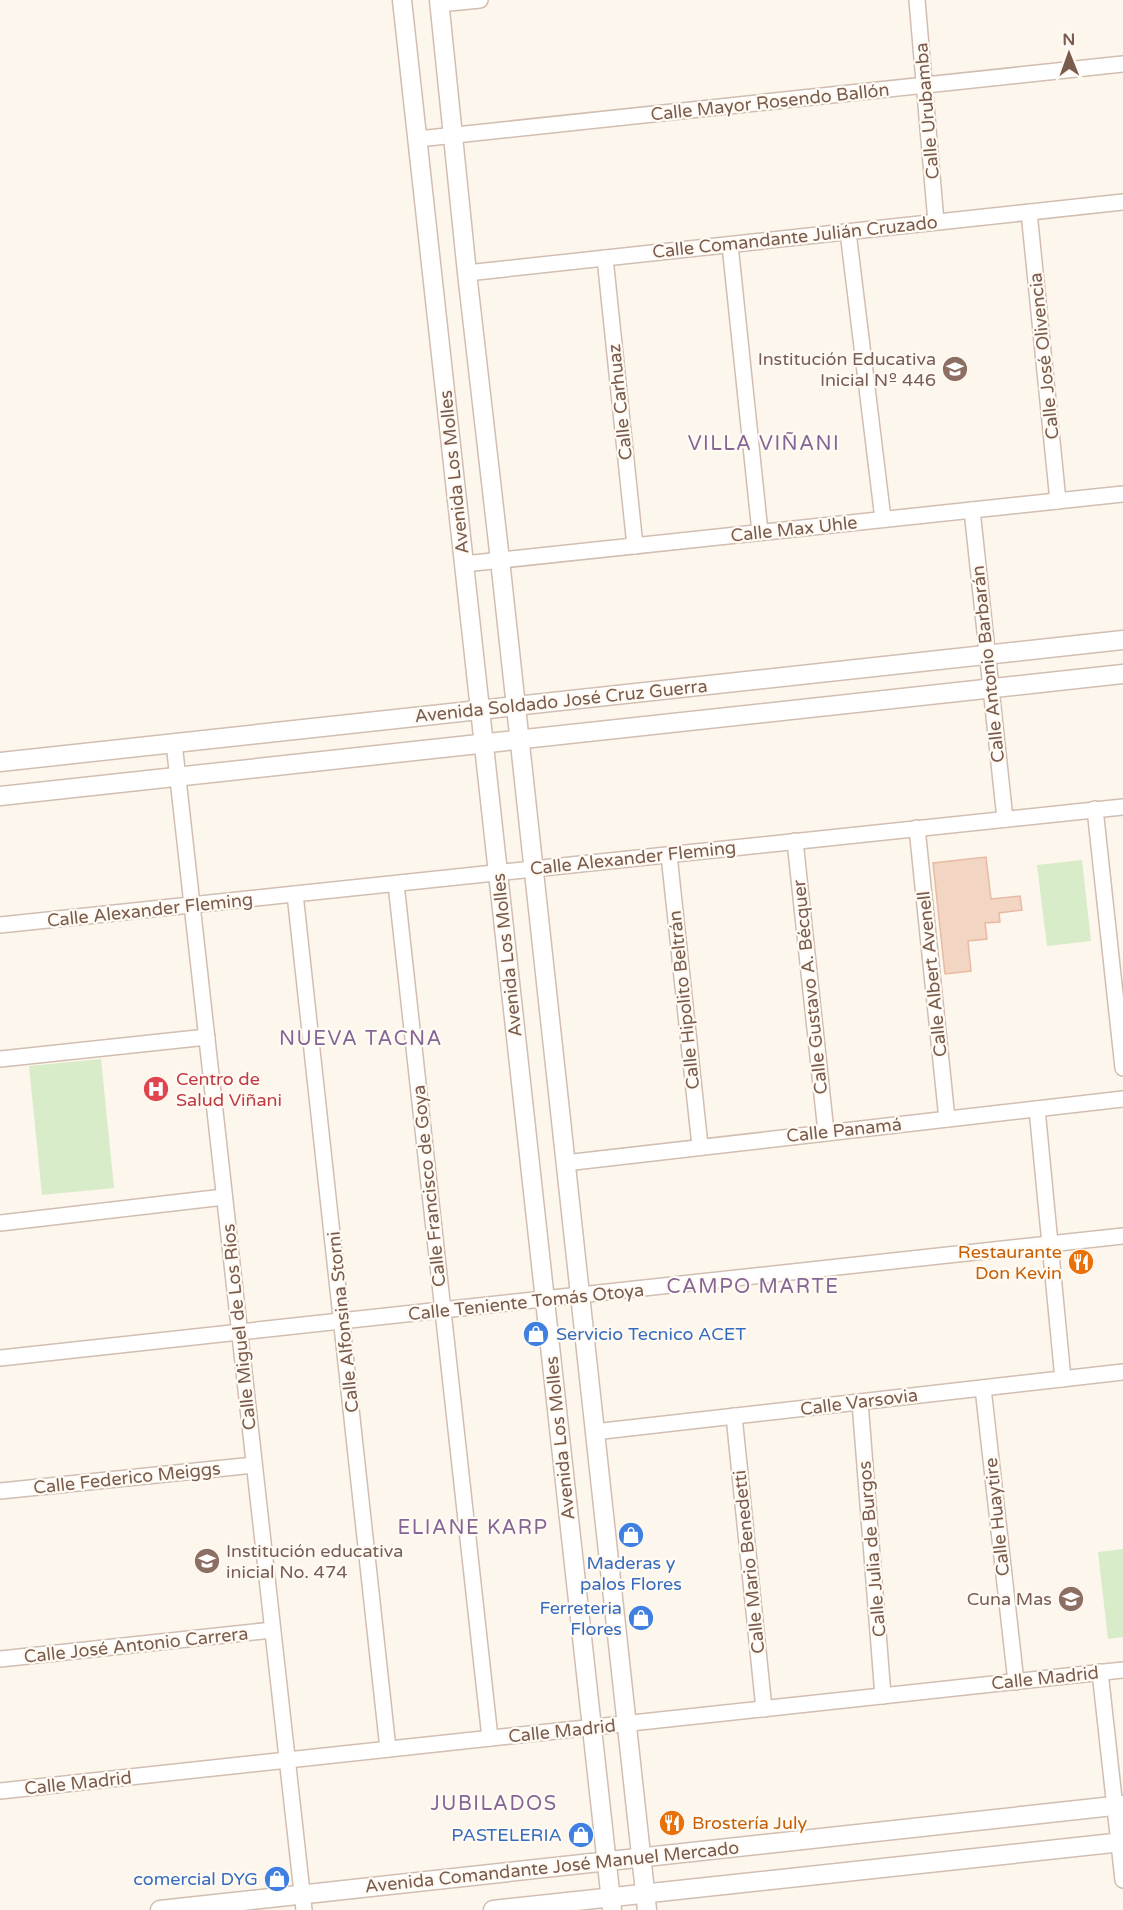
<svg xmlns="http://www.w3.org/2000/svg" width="1123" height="1910" viewBox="0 0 1123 1910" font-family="'Varela Round',sans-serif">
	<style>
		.green { fill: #d8ecc9 }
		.building { fill: #f3d5c3; stroke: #e6bba3; stroke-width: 1.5 }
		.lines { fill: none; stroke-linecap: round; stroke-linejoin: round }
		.minor-casing { stroke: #d1beb0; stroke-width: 18 }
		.tertiary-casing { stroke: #d1beb0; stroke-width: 21 }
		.minor { stroke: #fff; stroke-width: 15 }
		.tertiary { stroke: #fff; stroke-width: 18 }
		.labels { text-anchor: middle; stroke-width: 4.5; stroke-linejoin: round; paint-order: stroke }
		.street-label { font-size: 18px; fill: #7a5c4d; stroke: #fffaf3 }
		.education-label { font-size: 18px; fill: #785e54; stroke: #fffaf3; text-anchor: end }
		.health-label { font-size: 18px; fill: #be3a42; stroke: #fffaf3; text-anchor: start }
		.food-label { font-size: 18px; fill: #c56008; stroke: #fffaf3; text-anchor: end }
		.shop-label { font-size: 18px; fill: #366cbe; stroke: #fffaf3; text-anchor: end }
		.neighbourhood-label { font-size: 20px; letter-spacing: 1.5px; fill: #846695; stroke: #fffaf3 }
	</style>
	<rect width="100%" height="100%" fill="#fdf6ec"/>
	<g class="green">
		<path d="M1082,860L1091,941L1047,946L1037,865Z"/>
		<path d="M101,1059L114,1188L42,1195L29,1066Z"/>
		<path d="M1123,1549V1637L1108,1639L1098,1552Z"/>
	</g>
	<path class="building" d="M986,857L991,899L1020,896L1022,910L999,913L1000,922L985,923L987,939L968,941L971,971L945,974L933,863Z"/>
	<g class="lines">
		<g class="minor-casing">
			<g id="minor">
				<path d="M917,0L936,222"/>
				<path d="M439,4L480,0"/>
				<path d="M418,139L1123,64"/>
				<path d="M1029,212L1058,501"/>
				<path d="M848,232L883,519"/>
				<path d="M730,245L760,532"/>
				<path d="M605,258L635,546"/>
				<path d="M467,273L1123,202"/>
				<path d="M972,510L1005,819"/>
				<path d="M464,564L1123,494"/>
				<path d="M174,743L304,1910"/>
				<path d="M1095,809L1123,1068"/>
				<path d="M917,828L947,1119"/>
				<path d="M795,841L826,1132"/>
				<path d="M669,855L700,1146"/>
				<path d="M396,884L490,1738"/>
				<path d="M295,894L388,1749"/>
				<path d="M0,925L1123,807"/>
				<path d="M0,1059L207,1037"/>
				<path d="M1037,1109L1063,1379"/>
				<path d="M565,1163L1123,1099"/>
				<path d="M0,1223L224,1197"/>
				<path d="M0,1358L1123,1236"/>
				<path d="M983,1388L1016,1682"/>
				<path d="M860,1402L883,1696"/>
				<path d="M734,1416L764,1709"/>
				<path d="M594,1432L1123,1372"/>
				<path d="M0,1491L254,1465"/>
				<path d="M0,1659L272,1630"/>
				<path d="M1100,1672L1123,1880"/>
				<path d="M0,1791L1123,1670"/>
			</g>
		</g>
		<g class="tertiary-casing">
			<g id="tertiary">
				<path d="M402,0L612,1910"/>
				<path d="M439,0L467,273L500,560L647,1910"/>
				<path d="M0,762L1123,640"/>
				<path d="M0,796L1123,674"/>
				<path d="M160,1910L1123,1805"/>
				<path d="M493,1910L1123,1842"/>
			</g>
		</g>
		<use href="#minor" class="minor"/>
		<use href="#tertiary" class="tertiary"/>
	</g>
	<defs>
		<g id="school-disc" transform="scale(1.35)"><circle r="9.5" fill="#8d6e63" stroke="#fffaf3"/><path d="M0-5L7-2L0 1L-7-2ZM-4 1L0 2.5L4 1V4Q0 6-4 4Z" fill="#fff"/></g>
		<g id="hospital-disc" transform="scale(1.35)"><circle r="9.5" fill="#e0444e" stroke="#fffaf3"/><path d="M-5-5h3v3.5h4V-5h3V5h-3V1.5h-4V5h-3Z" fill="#fff"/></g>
		<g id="restaurant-disc" transform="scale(1.35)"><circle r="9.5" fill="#e8710a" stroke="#fffaf3"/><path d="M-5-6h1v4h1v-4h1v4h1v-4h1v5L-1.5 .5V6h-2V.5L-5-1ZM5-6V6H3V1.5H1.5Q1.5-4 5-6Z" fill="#fff"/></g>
		<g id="shop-disc" transform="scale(1.35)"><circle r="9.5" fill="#3f7fe0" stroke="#fffaf3"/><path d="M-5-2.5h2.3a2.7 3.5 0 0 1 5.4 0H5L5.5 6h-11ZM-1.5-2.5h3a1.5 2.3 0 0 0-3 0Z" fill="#fff"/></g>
	</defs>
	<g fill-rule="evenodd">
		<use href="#school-disc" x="955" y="369"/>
		<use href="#hospital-disc" x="156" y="1089"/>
		<use href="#restaurant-disc" x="1081" y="1262"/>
		<use href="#shop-disc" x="536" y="1334"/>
		<use href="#shop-disc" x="631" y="1535"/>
		<use href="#school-disc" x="207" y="1561"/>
		<use href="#school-disc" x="1071" y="1599"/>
		<use href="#shop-disc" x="641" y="1618"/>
		<use href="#restaurant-disc" x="672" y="1823"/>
		<use href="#shop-disc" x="581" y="1835"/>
		<use href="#shop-disc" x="277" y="1879"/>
	</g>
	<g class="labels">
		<g class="street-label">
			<text transform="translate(770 102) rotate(-6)" y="6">Calle Mayor Rosendo Ballón</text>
			<text transform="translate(927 111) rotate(-95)" y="6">Calle Urubamba</text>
			<text transform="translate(795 237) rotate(-6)" y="6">Calle Comandante Julián Cruzado</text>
			<text transform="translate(1044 356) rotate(-96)" y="6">Calle José Olivencia</text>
			<text transform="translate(620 402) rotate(-96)" y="6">Calle Carhuaz</text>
			<text transform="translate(454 472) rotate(-96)" y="6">Avenida Los Molles</text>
			<text transform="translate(794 529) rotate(-6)" y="6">Calle Max Uhle</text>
			<text transform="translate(988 664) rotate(-96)" y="6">Calle Antonio Barbarán</text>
			<text transform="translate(561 701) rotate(-6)" y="6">Avenida Soldado José Cruz Guerra</text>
			<text transform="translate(633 858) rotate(-6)" y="6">Calle Alexander Fleming</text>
			<text transform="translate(150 910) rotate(-6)" y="6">Calle Alexander Fleming</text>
			<text transform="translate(507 955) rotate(-96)" y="6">Avenida Los Molles</text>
			<text transform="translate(932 974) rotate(-96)" y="6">Calle Albert Avenell</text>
			<text transform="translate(810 987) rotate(-96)" y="6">Calle Gustavo A. Bécquer</text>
			<text transform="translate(684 1000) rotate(-96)" y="6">Calle Hipolito Beltrán</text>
			<text transform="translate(844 1130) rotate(-6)" y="6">Calle Panamá</text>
			<text transform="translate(429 1186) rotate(-96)" y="6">Calle Francisco de Goya</text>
			<text transform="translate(526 1302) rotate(-6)" y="6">Calle Teniente Tomás Otoya</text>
			<text transform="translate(343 1322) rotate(-96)" y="6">Calle Alfonsina Storni</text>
			<text transform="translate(239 1327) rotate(-96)" y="6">Calle Miguel de Los Ríos</text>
			<text transform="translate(859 1402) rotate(-7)" y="6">Calle Varsovia</text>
			<text transform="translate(560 1438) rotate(-96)" y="6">Avenida Los Molles</text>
			<text transform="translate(127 1478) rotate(-6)" y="6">Calle Federico Meiggs</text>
			<text transform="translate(997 1517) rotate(-96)" y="6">Calle Huaytire</text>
			<text transform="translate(872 1549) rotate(-95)" y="6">Calle Julia de Burgos</text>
			<text transform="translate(749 1562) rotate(-96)" y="6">Calle Mario Benedetti</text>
			<text transform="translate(136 1645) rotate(-6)" y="6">Calle José Antonio Carrera</text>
			<text transform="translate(1045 1678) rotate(-6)" y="6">Calle Madrid</text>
			<text transform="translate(562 1731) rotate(-6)" y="6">Calle Madrid</text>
			<text transform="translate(78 1783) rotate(-6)" y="6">Calle Madrid</text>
			<text transform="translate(552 1867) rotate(-6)" y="6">Avenida Comandante José Manuel Mercado</text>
		</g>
		<g class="education-label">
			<text x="936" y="365">Institución Educativa<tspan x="936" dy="21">Inicial Nº 446</tspan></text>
			<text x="226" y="1557" text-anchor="start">Institución educativa<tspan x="226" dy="21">inicial No. 474</tspan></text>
			<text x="1052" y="1605">Cuna Mas</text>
		</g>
		<g class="health-label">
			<text x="176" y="1085">Centro de<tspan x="176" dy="21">Salud Viñani</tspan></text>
		</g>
		<g class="food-label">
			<text x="1062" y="1258">Restaurante<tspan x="1062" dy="21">Don Kevin</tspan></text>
			<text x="692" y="1829" text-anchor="start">Brostería July</text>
		</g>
		<g class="shop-label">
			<text x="556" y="1340" text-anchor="start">Servicio Tecnico ACET</text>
			<text x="631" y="1569" text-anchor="middle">Maderas y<tspan x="631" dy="21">palos Flores</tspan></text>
			<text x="622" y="1614">Ferreteria<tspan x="622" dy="21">Flores</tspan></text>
			<text x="562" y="1841">PASTELERIA</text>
			<text x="258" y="1885">comercial DYG</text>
		</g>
		<g class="neighbourhood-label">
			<text x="764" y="450">VILLA VIÑANI</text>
			<text x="361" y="1045">NUEVA TACNA</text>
			<text x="753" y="1293">CAMPO MARTE</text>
			<text x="473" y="1534">ELIANE KARP</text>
			<text x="494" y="1810">JUBILADOS</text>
		</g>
	</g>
	<g transform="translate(1069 54) rotate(359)" stroke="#fffaf3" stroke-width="4.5" paint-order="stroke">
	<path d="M0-4.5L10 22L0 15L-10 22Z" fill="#7a5c4d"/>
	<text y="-9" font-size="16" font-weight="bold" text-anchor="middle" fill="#7a5c4d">N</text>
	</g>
</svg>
